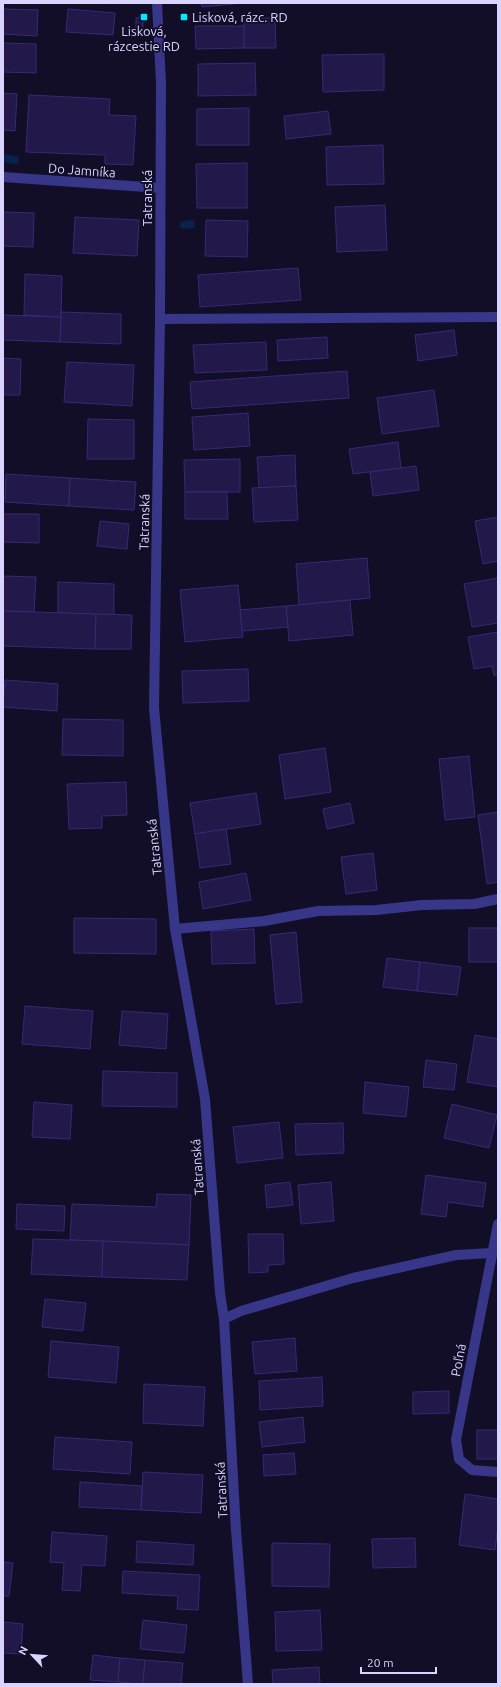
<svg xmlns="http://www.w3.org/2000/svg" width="501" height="1687" viewBox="0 0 501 1687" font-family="Ubuntu,sans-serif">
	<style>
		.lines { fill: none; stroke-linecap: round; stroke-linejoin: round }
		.stream { stroke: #09224b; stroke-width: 8 }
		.building { fill: #221849; stroke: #372977 }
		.minor { stroke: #383689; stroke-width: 10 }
		.tertiary { stroke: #383689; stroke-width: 10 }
		.poi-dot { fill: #00e8ff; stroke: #120e27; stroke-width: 1.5 }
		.labels { text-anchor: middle; stroke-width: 3.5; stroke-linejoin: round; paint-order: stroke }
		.poi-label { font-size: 13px; fill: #d8d4ff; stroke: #120e27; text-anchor: start }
		.street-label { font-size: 13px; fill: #d8d4ff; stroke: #120e27 }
	</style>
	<rect width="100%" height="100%" fill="#120e27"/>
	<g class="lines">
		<g class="stream">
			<path d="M3,158L15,160"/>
			<path d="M184,225L191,224"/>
		</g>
	</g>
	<g class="building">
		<path d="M201,3H244L202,7Z"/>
		<path d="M3,9L38,10L37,36L3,34Z"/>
		<path d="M68,9L115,13L113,35L66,32Z"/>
		<path d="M143,17V35H136V18Z"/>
		<path d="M243,18H275L276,48H244Z"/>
		<path d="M195,26H244V48L196,49Z"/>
		<path d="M3,43L36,44V73L3,72Z"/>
		<path d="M384,54V90L323,92L322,55Z"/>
		<path d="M255,63L256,95L198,96V64Z"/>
		<path d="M3,93L17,94L15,131L3,130Z"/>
		<path d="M29,95L110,99L109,115L136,116L133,165L105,164V155L26,152Z"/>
		<path d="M249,108V145H197V109Z"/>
		<path d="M328,111L331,134L286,139L284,116Z"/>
		<path d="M383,145L384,184L327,185L326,147Z"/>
		<path d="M247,163V208H197L196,164Z"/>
		<path d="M385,205L387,250L337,252L335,207Z"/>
		<path d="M3,212L34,213L33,247L3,246Z"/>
		<path d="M75,217L139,220L137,256L73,253Z"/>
		<path d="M206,220L248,221L247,257L205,256Z"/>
		<path d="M298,268L301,300L200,307L198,275Z"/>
		<path d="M25,274L62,276L61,317L24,315Z"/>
		<path d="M61,312L121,314V344L60,342Z"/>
		<path d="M3,315L61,317L60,342L3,340Z"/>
		<path d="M454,330L457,355L418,361L415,335Z"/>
		<path d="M327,337L328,358L278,361L277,340Z"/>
		<path d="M266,342L267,370L195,373L193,345Z"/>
		<path d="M3,358L21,359L20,395H3Z"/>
		<path d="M67,362L134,365L132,406L64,402Z"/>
		<path d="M347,371L349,398L192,409L190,382Z"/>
		<path d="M434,390L439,426L382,434L377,398Z"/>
		<path d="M248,413L250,446L194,450L192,417Z"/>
		<path d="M88,419L134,420V459H87Z"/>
		<path d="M398,442L401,468L353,474L349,449Z"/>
		<path d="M295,455L296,486L259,488L257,457Z"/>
		<path d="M240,459V492H185L184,460Z"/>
		<path d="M416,466L419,490L373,496L370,472Z"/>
		<path d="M6,474L70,478L69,506L5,502Z"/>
		<path d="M70,478L136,482L134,510L69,506Z"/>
		<path d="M296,486L298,520L254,522L252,488Z"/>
		<path d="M185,492H227L228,519H185Z"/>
		<path d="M3,514H39V543L3,542Z"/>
		<path d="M498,517V561L483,564L475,521Z"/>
		<path d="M100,521L129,524L127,549L97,546Z"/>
		<path d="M367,558L370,598L299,605L296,564Z"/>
		<path d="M3,576L36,577L34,612L3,611Z"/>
		<path d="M498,578V623L472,627L464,584Z"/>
		<path d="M58,582L114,584V615L58,613Z"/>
		<path d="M238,585L243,637L185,642L180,590Z"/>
		<path d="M350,600L353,635L289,641L286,606Z"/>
		<path d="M286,606L288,627L242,631L240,610Z"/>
		<path d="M3,611L96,614L95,649L3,646Z"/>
		<path d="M96,614L132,615L131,649H95Z"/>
		<path d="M498,632V675H494L492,666L474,669L468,637Z"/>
		<path d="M248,669L249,701L183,703L182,671Z"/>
		<path d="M5,680L58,684L57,711L3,707Z"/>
		<path d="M63,719L123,720V756L62,755Z"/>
		<path d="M325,748L331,792L285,799L279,755Z"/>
		<path d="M469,756L475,817L445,820L439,759Z"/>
		<path d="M126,782L127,815L102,816V828L69,829L67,784Z"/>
		<path d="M256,793L261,824L195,834L190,803Z"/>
		<path d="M350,803L354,823L327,829L323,809Z"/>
		<path d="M498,812V882L487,884L478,815Z"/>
		<path d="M226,829L231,864L200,868L195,834Z"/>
		<path d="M373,853L377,890L346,894L341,857Z"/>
		<path d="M246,873L251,900L203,909L199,882Z"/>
		<path d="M74,918L156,919V954L74,953Z"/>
		<rect x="469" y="928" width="29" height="34"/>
		<path d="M254,929L255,963L212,964L211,931Z"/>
		<path d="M296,932L302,1002L276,1004L270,935Z"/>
		<path d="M387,958L420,962L417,991L383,987Z"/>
		<path d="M420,962L461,967L457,995L417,991Z"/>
		<path d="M25,1006L93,1011L90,1049L22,1044Z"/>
		<path d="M122,1011L168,1014L166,1049L119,1045Z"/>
		<path d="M475,1035L498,1039V1087L467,1082Z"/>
		<path d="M426,1060L457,1064L454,1090L423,1087Z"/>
		<path d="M103,1071L177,1073V1107L102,1106Z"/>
		<path d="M365,1082L409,1087L406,1117L363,1113Z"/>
		<path d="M34,1102L72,1105L70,1139L32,1137Z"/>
		<path d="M452,1104L497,1115L489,1148L444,1138Z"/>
		<path d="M279,1122L283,1158L237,1163L233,1127Z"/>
		<path d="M343,1123L344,1153L296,1155L295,1124Z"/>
		<path d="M426,1175L486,1183L483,1207L448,1202L446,1217L421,1214Z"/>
		<path d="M290,1182L293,1205L267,1208L265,1185Z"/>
		<path d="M331,1182L334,1221L301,1224L298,1185Z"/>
		<path d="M157,1194L191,1195L189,1245L70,1240L72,1204L156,1207Z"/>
		<path d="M17,1204L65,1206L64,1231L16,1229Z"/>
		<path d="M248,1234H283L284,1264L268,1265V1272L249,1273Z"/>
		<path d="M33,1239L103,1241L102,1277L31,1274Z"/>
		<path d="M103,1241L189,1245L187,1280L102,1277Z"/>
		<path d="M45,1299L86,1303L83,1331L42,1327Z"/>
		<path d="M295,1338L297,1371L255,1374L252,1342Z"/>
		<path d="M51,1341L119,1347L116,1383L48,1377Z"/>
		<path d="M322,1377L323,1406L260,1410L259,1381Z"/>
		<path d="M144,1384L205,1387L203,1426L143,1423Z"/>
		<path d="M449,1391V1413L413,1414V1392Z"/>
		<path d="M303,1417L305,1442L262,1447L259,1422Z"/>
		<rect x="477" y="1430" width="21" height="29"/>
		<path d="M55,1437L132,1442L130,1474L53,1469Z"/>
		<path d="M294,1453L296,1474L264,1476L263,1455Z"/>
		<path d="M143,1472L203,1475L201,1513L141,1510Z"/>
		<path d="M80,1482L142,1486L141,1510L79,1507Z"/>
		<path d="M465,1494L498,1499V1525L495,1550L459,1545Z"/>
		<path d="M52,1532L107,1536L105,1566L82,1565L80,1591L62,1590L64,1563L50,1562Z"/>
		<path d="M415,1538L416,1567L373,1568L372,1539Z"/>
		<path d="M137,1541L194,1545L193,1565L136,1562Z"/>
		<path d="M272,1543L330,1544L329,1587L272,1586Z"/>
		<path d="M3,1562L13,1563L9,1596H3Z"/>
		<path d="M123,1571L200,1575L198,1610L177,1609L178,1596L122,1593Z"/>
		<path d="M320,1610L322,1650L276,1651L275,1612Z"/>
		<path d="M143,1620L187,1625L184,1653L140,1649Z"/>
		<path d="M3,1622L23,1624L21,1654L3,1653Z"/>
		<path d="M93,1655L120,1658L118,1682L90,1680Z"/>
		<path d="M120,1658L145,1660L143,1684L118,1682Z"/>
		<path d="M145,1660L183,1663L181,1684H143Z"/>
		<path d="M319,1667L320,1684H273L272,1670Z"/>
	</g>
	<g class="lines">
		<g class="minor">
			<path d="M3,177L160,188"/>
			<path d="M160,319L498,317"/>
			<path d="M175,929L264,921L318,911L376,910L422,905L474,904L498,899"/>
			<path d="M498,1224L456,1440L459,1459L472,1470L498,1472"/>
			<path d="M224,1319L241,1311L353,1278L456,1255L491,1253"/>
		</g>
		<path class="tertiary" d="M157,3L161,83L160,319L154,708L175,929L205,1099L220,1293L224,1319L236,1530L248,1684"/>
	</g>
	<g class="poi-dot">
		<rect x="140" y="13" width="8" height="8" rx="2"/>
		<rect x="180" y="13" width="8" height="8" rx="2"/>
	</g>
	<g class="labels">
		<g class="poi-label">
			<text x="192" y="22">Lisková, rázc. RD</text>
			<text x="144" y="36" text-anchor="middle">Lisková,<tspan x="144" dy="15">rázcestie RD</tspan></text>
		</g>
		<g class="street-label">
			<text transform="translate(82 170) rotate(4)" y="5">Do Jamníka</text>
			<text transform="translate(147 198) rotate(-90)" y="5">Tatranská</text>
			<text transform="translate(144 522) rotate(-89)" y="5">Tatranská</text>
			<text transform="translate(154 847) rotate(-96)" y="5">Tatranská</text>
			<text transform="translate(197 1167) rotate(-94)" y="5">Tatranská</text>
			<text transform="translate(458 1360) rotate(-79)" y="5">Poľná</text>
			<text transform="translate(221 1490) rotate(-93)" y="5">Tatranská</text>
		</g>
	</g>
	<rect width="501" height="1687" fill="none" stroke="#d8d4ff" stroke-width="8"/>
	<g transform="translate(32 1655) rotate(296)" stroke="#120e27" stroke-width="3" paint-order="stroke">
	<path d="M0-3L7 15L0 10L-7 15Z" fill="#d8d4ff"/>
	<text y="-6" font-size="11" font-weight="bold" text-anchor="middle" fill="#d8d4ff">N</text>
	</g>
	<path d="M361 1667v6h75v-6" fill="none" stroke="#d8d4ff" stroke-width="2"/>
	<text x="367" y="1667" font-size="12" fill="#d8d4ff" stroke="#120e27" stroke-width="3" paint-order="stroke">20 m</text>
</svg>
